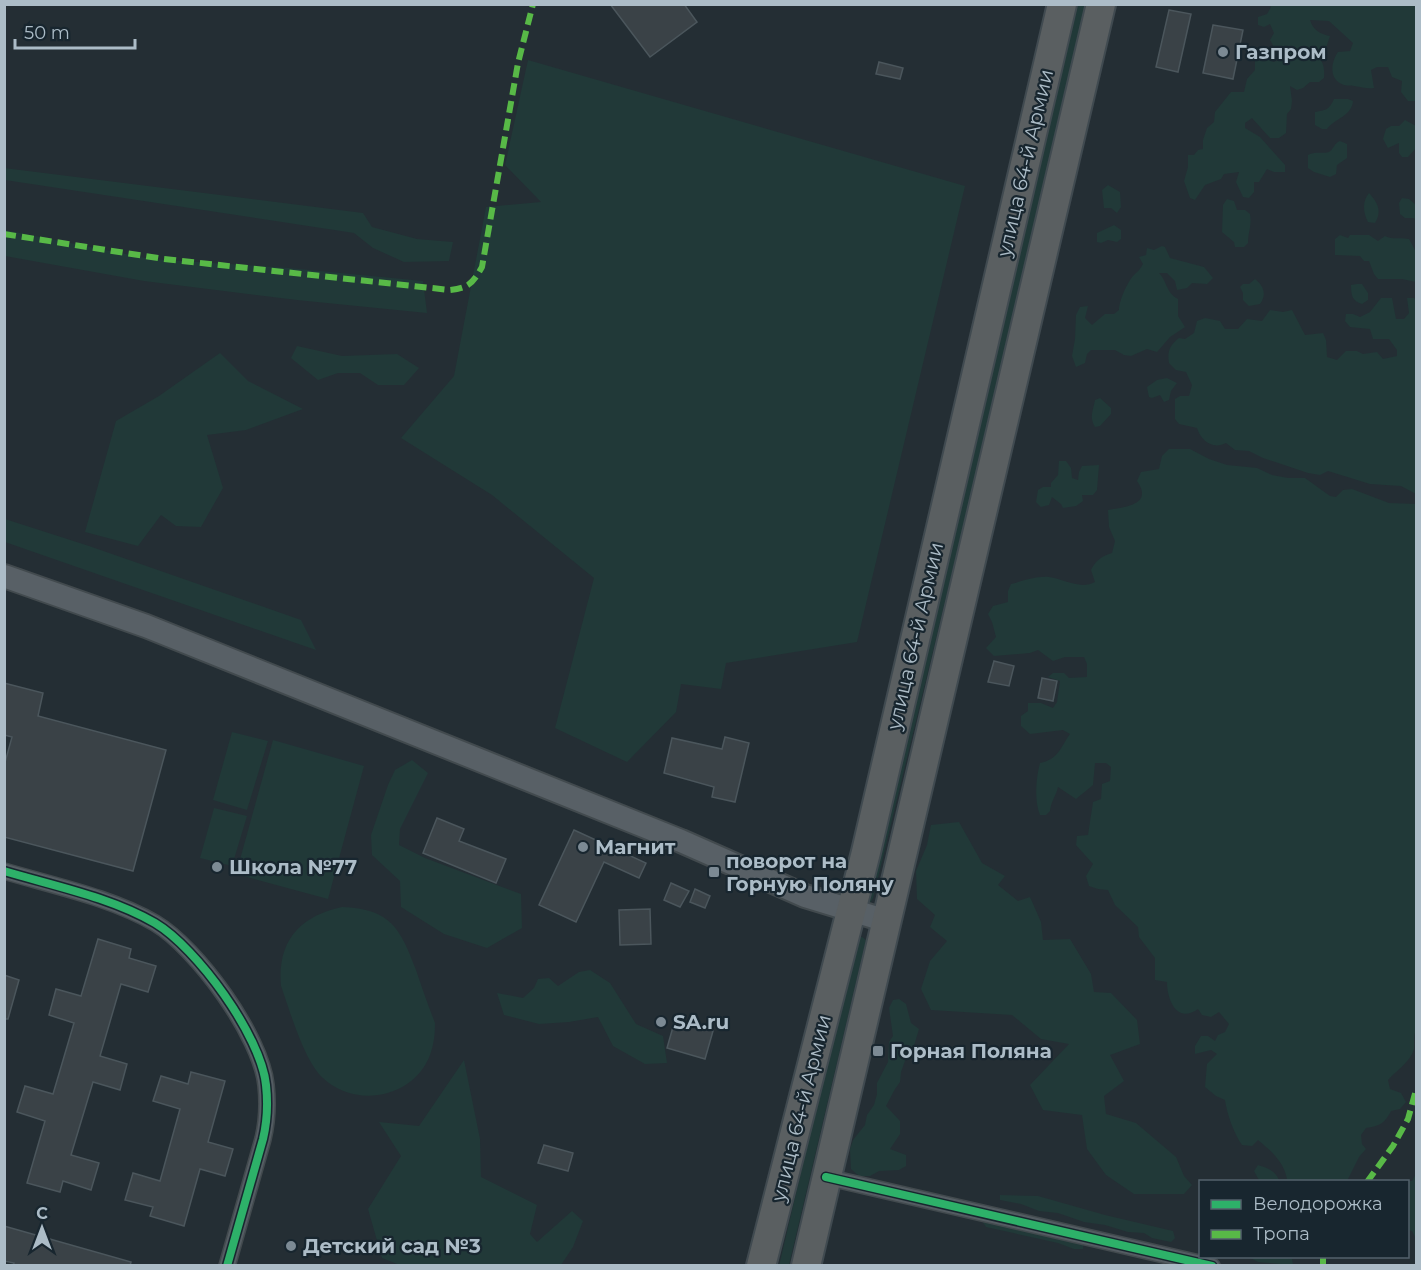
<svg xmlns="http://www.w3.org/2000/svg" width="1421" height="1270" viewBox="0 0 1421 1270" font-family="Montserrat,sans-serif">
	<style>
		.green { fill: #213938 }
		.building { fill: #3a4247; stroke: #4b565c; stroke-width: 1.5 }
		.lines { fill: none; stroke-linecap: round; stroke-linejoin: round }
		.street-casing { stroke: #424a4e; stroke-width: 18 }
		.secondary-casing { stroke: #424a4e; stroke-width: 26 }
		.highway-casing { stroke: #404a50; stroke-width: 32 }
		.street { stroke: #545c62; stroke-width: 15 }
		.secondary { stroke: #586066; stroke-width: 22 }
		.highway { stroke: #5a5f61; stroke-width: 28 }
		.quiet { stroke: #58b947; stroke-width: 6; stroke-dasharray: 12 6; stroke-linecap: butt }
		.cycleway-casing { stroke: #18262f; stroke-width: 11 }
		.cycleway { stroke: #2db169; stroke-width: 8 }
		.poi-dot { fill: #7c8a94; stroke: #18262f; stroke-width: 2 }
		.labels { text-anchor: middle; stroke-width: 4.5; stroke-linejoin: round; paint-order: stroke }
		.poi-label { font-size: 20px; font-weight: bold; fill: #acbcc7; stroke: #18262f; text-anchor: start }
		.street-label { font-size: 20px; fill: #acbcc7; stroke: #18262f }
	</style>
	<rect width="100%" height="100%" fill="#242e34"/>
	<g class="green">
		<path d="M1078,5H1090L873,898L869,905H865L864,898Z"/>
		<path d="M1270,5H1416V101H1408L1401,92L1402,81L1392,77L1388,67H1377L1371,70L1374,88C1366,89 1362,87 1354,86C1351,85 1348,86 1344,85C1328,80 1331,62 1338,52L1350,51L1353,43L1329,21L1310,20C1313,30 1320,34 1330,36L1325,51L1315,53C1323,61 1325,67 1324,78L1319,82H1310L1303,88L1297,90L1290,86L1292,101L1291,109L1287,114L1286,133L1279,138H1270L1252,118L1245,123V128L1260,137L1285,165V172H1274L1267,169L1259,182H1254V192L1249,198L1243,197L1236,182L1239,172L1224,174L1221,179L1205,185L1195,200L1190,198L1184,181L1188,167V155H1194L1198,150L1203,149V140L1207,128L1214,122L1215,112L1231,92H1244L1247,79L1255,70V55L1261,47L1266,48L1273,62L1280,60L1283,54L1275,49L1270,40L1274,33L1270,24L1264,27L1258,25V17L1267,14L1271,7Z"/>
		<path d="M528,60L965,186L857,642L726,663L721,689L681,684L676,712L627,762L555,728L594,578L492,495L401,438L454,376L486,207L541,202L505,165Z"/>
		<path d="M1334,99H1348L1353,101C1352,116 1334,119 1327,129H1322L1315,125V112C1326,110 1329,110 1334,99Z"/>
		<path d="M1405,120L1416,126V148L1408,157H1402L1399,153V143L1388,148L1383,139L1386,129L1391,126H1399Z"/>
		<path d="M1340,141L1347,144V158L1337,165L1336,174L1330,177L1314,172L1308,168V155C1315,151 1322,154 1329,152C1334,149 1334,143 1340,141Z"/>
		<path d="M4,168L363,213L372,227L417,239L453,242L449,261L404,262L373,248L354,233L5,180Z"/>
		<path d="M1108,185L1120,192L1121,207L1117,213L1111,208H1104L1102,190Z"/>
		<path d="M1369,193C1378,203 1382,211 1375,223L1368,222C1363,213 1362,201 1369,193Z"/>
		<path d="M1402,198L1409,199L1416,205V220L1414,218H1405L1400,214L1399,203Z"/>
		<path d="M1227,199L1234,201L1237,210H1245L1250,214C1252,226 1248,232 1248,243L1244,247H1235L1234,242L1222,232L1223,205Z"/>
		<path d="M1114,225L1121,230V239L1117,242L1108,240L1101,243L1097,242V233Z"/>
		<path d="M5,230L151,259L289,268L423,281L427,313L297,300L144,281L5,256Z"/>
		<path d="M1340,235L1348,238L1350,235H1369L1378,241L1385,236C1393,240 1400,237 1409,239L1416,252V282L1402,279H1378L1374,274L1369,261H1364L1360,256L1335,255V239Z"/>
		<path d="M1162,246L1165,247L1170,258L1204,267L1213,278L1207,284L1192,283L1187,288L1177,290L1175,281L1167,273H1159C1167,281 1166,293 1178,299V316L1185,327L1170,337L1157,352L1147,349L1131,356L1124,355L1115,350H1091L1087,354L1085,363L1076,367L1072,356L1075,339L1076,315L1080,307L1088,306L1085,318L1092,325L1105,314H1114L1119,310C1119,301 1127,283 1133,276C1137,272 1140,270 1143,264L1139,257L1146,255L1147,248L1154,250Z"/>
		<path d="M1255,279C1264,286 1267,295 1260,304L1249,306L1243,300V293L1240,287L1243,284H1249Z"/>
		<path d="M1357,284H1362L1368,293V300L1362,304C1352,301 1351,295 1351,285Z"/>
		<path d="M1381,298H1392L1396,319H1404L1409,313L1407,298H1414L1416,300V494L1401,486L1370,484L1328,471L1320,475L1308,473L1263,458L1249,451L1235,450L1226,443C1213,450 1201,441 1197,428L1179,424L1175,419V399L1180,396H1189L1192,385L1186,372L1176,370L1169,363C1167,351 1170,345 1179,338L1185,339L1194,333L1197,321L1205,318L1220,321L1225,329H1238L1247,319L1262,321L1270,310L1283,312L1292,310L1305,335L1323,333L1326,340L1327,357L1337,360L1346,351H1357L1363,354L1377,352L1383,359L1397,356V350L1389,339H1373L1370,329L1350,327L1345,321L1346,314H1353L1360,317L1370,312Z"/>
		<path d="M297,346L342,356L397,354L419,368L404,385H378L360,373H338L318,380L291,358Z"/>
		<path d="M220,353L248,381L303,409L246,430L207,435L223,488L201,527L176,526L161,515L138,546L85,532L116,421L159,396Z"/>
		<path d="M1167,378L1177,383L1171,391L1169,400L1164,402L1160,395L1152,398L1149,397L1147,387L1157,380Z"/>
		<path d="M1100,398L1111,408V414L1100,426L1095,427C1089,417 1093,411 1095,400Z"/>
		<path d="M1169,449H1190L1209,459L1227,465L1257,468L1272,475L1288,478H1305L1330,496L1336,497L1343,490L1352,489L1389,503L1416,504V1030C1413,1036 1415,1042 1414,1049C1411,1061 1396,1071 1388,1080L1390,1089L1401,1093L1406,1102L1400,1109L1391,1111C1385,1123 1380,1126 1366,1128L1361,1135L1362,1144L1366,1149L1359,1157L1347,1181L1259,1180L1254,1171L1258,1165C1267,1168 1275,1170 1279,1180L1287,1179C1284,1162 1271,1151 1258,1140L1252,1146L1242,1145C1234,1134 1227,1114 1225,1100L1216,1096L1205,1087L1207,1064L1217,1054L1211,1050L1195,1054V1046L1201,1036H1208L1215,1041L1218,1035L1225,1032L1229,1024L1219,1012L1211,1017L1202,1015L1198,1009C1177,1024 1167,1000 1167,982L1155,980V958L1139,937L1138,927L1115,905L1108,890L1098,889L1089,886L1086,876L1093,864L1076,845L1077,836L1088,835L1093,802L1101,799L1102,784L1110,781L1111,767L1106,763H1095L1093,785L1076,799L1058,787C1056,796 1051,801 1050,811L1046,815H1040C1034,801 1036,778 1040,763C1059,759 1060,748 1070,734L1063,730L1030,734L1021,726V716L1028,711V703H1041L1053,708L1057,702L1060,681L1048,677L1053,673H1064L1069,678L1087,677V664L1084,657H1065L1053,661L1038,650L1030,653L994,656L986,648L996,637L992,622L988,614L993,606L1008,602V591L1011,584C1024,581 1035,576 1049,577C1064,579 1080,590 1095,582L1091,570C1096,560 1102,556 1112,553L1115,541L1109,527L1108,510C1124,507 1154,505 1137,481L1141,472L1159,469L1162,456Z"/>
		<path d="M1059,461H1066L1071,468L1072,478L1078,480L1079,472L1082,466L1099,465L1097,490L1093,495H1082L1083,501L1076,506L1063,508L1061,504L1052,497L1049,505L1041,507L1036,502L1038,490L1043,487H1051V483L1058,475Z"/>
		<path d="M5,519L89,546L301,620L316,650L5,542Z"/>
		<path d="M232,732L268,741L247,810L213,800Z"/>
		<path d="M273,740L364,766L328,899L236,874Z"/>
		<path d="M412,760L428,773L400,829L399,845L425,858L521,894L522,928L487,948L444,934L401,907L400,881L372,855L371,835L388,785L395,770Z"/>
		<path d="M214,808L247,816L232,866L200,858Z"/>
		<path d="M959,822L982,863L1005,876L998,885L1018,901L1030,897L1041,922L1043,940L1070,939L1091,974L1094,992L1111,993L1137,1020L1140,1044L1110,1055L1124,1081L1104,1096L1106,1114L1136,1123L1176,1157L1184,1176L1192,1185L1184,1194H1134L1106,1175L1087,1149L1082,1115L1043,1110L1030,1085L1069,1044L1041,1039L1012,1015L931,1010L921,989L930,961L947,941L930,927L935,915L917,899L916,871L927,845L931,825Z"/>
		<path d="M342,907C391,909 400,928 416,970C422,988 428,1005 435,1023C435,1034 434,1044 430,1055C414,1098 355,1109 323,1078C304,1061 290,1011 281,986C277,941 300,916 342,907Z"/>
		<path d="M856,937H862L866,940L789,1265L779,1266Z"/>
		<path d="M590,970L610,983L636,1024L663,1036L667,1063L645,1064L613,1046L598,1017L569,1022L539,1024L504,1015L497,993L523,998L534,988L538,979L549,978L558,986L579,972Z"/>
		<path d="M899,999L906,1004L911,1023L919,1029L913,1049L906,1058L901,1072L900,1082L895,1089L886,1106L900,1121V1134L890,1149L906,1155V1166L899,1170L879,1171L870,1176H859L851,1169L850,1149L853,1140L865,1125L867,1115L874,1105L877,1094V1083L888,1062L889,1042L893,1036L889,1008L893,1000Z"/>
		<path d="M464,1060L480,1139L481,1177L537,1205L530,1234L537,1242L572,1211L583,1221L573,1247L561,1265L402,1266L382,1258L368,1209L401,1156L379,1122L419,1126Z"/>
		<path d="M1416,1174V1239L1412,1231L1408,1230V1182L1400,1181H1412Z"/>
		<path d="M1000,1195L1038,1196L1105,1215L1173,1231L1175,1238L1171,1242L1152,1238L1144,1233L1128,1232L1105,1225L1084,1222L1058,1213L1039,1211L1021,1204L1000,1200Z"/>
		<path d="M982,1221H993L1083,1244V1249H1074L1058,1243L986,1227Z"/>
		<path d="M1249,1257H1284L1292,1259L1293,1265L1258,1262Z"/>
	</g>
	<g class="building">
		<path d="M610,4H684L697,22L650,57Z"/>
		<path d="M1169,10L1191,14L1178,72L1156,67Z"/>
		<path d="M1213,25L1243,30L1233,79L1203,73Z"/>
		<path d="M879,62L903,68L900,79L876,74Z"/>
		<path d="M994,661L1014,666L1009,686L988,682Z"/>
		<path d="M1042,678L1057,681L1053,701L1038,698Z"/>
		<path d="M4,683L43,693L38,716L166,750L133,871L4,837V766L12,737L4,735Z"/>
		<path d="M725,737L749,743L735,802L712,797L714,787L664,773L672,738L722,749Z"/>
		<path d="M437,818L464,829L459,841L506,859L496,883L423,853Z"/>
		<path d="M574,830L646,863L639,878L604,862L576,922L539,905Z"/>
		<path d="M671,883L689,891L680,907L664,900Z"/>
		<path d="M695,889L710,896L705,908L690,902Z"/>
		<path d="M650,909L651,944L620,945L619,910Z"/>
		<path d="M98,939L131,949L129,958L156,966L148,992L121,984L100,1056L127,1064L120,1090L93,1082L71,1155L99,1163L91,1190L63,1181L60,1192L27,1183L45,1121L17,1112L25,1086L53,1094L74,1023L49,1015L56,989L81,996Z"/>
		<path d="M4,975L19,980L8,1019H4Z"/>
		<path d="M675,1020L713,1031L705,1059L667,1048Z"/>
		<path d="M191,1072L225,1081L208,1142L233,1149L225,1176L200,1169L184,1226L150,1216L153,1207L125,1200L133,1173L160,1181L180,1109L153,1101L161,1076L188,1084Z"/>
		<path d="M544,1145L573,1153L568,1171L538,1163Z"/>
		<path d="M4,1226L131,1262L130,1266H13L14,1263L4,1261Z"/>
	</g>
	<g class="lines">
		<g class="street-casing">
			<g id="street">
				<path d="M4,871C54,886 110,897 155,923C197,948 261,1036 266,1085C268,1103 267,1122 263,1139L227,1266"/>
				<path d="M826,1177L1212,1266"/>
			</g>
		</g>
		<g class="secondary-casing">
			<path id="secondary" d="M4,576L146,626L681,841L805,896L887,921"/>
		</g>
		<g class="highway-casing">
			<g id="highway">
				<path d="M761,1266L866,852L1062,4"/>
				<path d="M806,1266L1101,4"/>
			</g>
		</g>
		<use href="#street" class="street"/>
		<use href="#secondary" class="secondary"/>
		<use href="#highway" class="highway"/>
		<g class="quiet">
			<path d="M4,234L164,259L450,290C469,288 473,283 482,267L518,63L533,4"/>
			<path d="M1367,1182L1393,1146L1408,1119L1416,1090"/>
			<path d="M1323,1256V1266"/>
		</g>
		<g class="cycleway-casing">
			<g id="cycleway">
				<path d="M4,871C54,886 110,897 155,923C197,948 261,1036 266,1085C268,1103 267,1122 263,1139L227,1266"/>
				<path d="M826,1177L1212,1266"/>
			</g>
		</g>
		<use href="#cycleway" class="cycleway"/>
	</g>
	<g class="poi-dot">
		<circle cx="1223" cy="52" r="6"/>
		<circle cx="583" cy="847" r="6"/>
		<circle cx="217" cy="867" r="6"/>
		<rect x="708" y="866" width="12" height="12" rx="3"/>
		<circle cx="661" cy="1022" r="6"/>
		<rect x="872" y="1045" width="12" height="12" rx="3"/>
		<circle cx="291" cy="1246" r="6"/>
	</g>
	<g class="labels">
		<g class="poi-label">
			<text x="1235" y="59">Газпром</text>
			<text x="595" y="854">Магнит</text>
			<text x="726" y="868">поворот на<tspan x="726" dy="23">Горную Поляну</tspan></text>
			<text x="229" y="874">Школа №77</text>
			<text x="673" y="1029">SA.ru</text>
			<text x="890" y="1058">Горная Поляна</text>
			<text x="303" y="1253">Детский сад №3</text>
		</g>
		<g class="street-label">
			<text transform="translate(1025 163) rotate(-77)" y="7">улица 64-й Армии</text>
			<text transform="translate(915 636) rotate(-77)" y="7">улица 64-й Армии</text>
			<text transform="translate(801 1108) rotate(-76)" y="7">улица 64-й Армии</text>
		</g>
	</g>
	<rect width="1421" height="1270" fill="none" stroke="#acbcc7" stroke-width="12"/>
	<rect x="1199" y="1180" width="210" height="78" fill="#18262f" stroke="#53626c" stroke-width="1.5"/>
	<rect x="1211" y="1200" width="30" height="9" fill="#2db169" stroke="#53626c" stroke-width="1.5"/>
	<text x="1253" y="1210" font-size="18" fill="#acbcc7">Велодорожка</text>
	<rect x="1211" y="1230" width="30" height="9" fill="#58b947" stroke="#53626c" stroke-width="1.5"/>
	<text x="1253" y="1240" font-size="18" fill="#acbcc7">Тропа</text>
	<g transform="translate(42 1228)" stroke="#18262f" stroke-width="4.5" paint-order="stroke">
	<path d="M0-4.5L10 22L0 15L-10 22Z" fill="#acbcc7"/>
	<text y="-9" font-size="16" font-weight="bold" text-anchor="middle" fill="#acbcc7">С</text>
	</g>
	<path d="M15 39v9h120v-9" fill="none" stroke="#acbcc7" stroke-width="3"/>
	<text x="24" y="39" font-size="18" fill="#acbcc7" stroke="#18262f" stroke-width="4.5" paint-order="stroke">50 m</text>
</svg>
